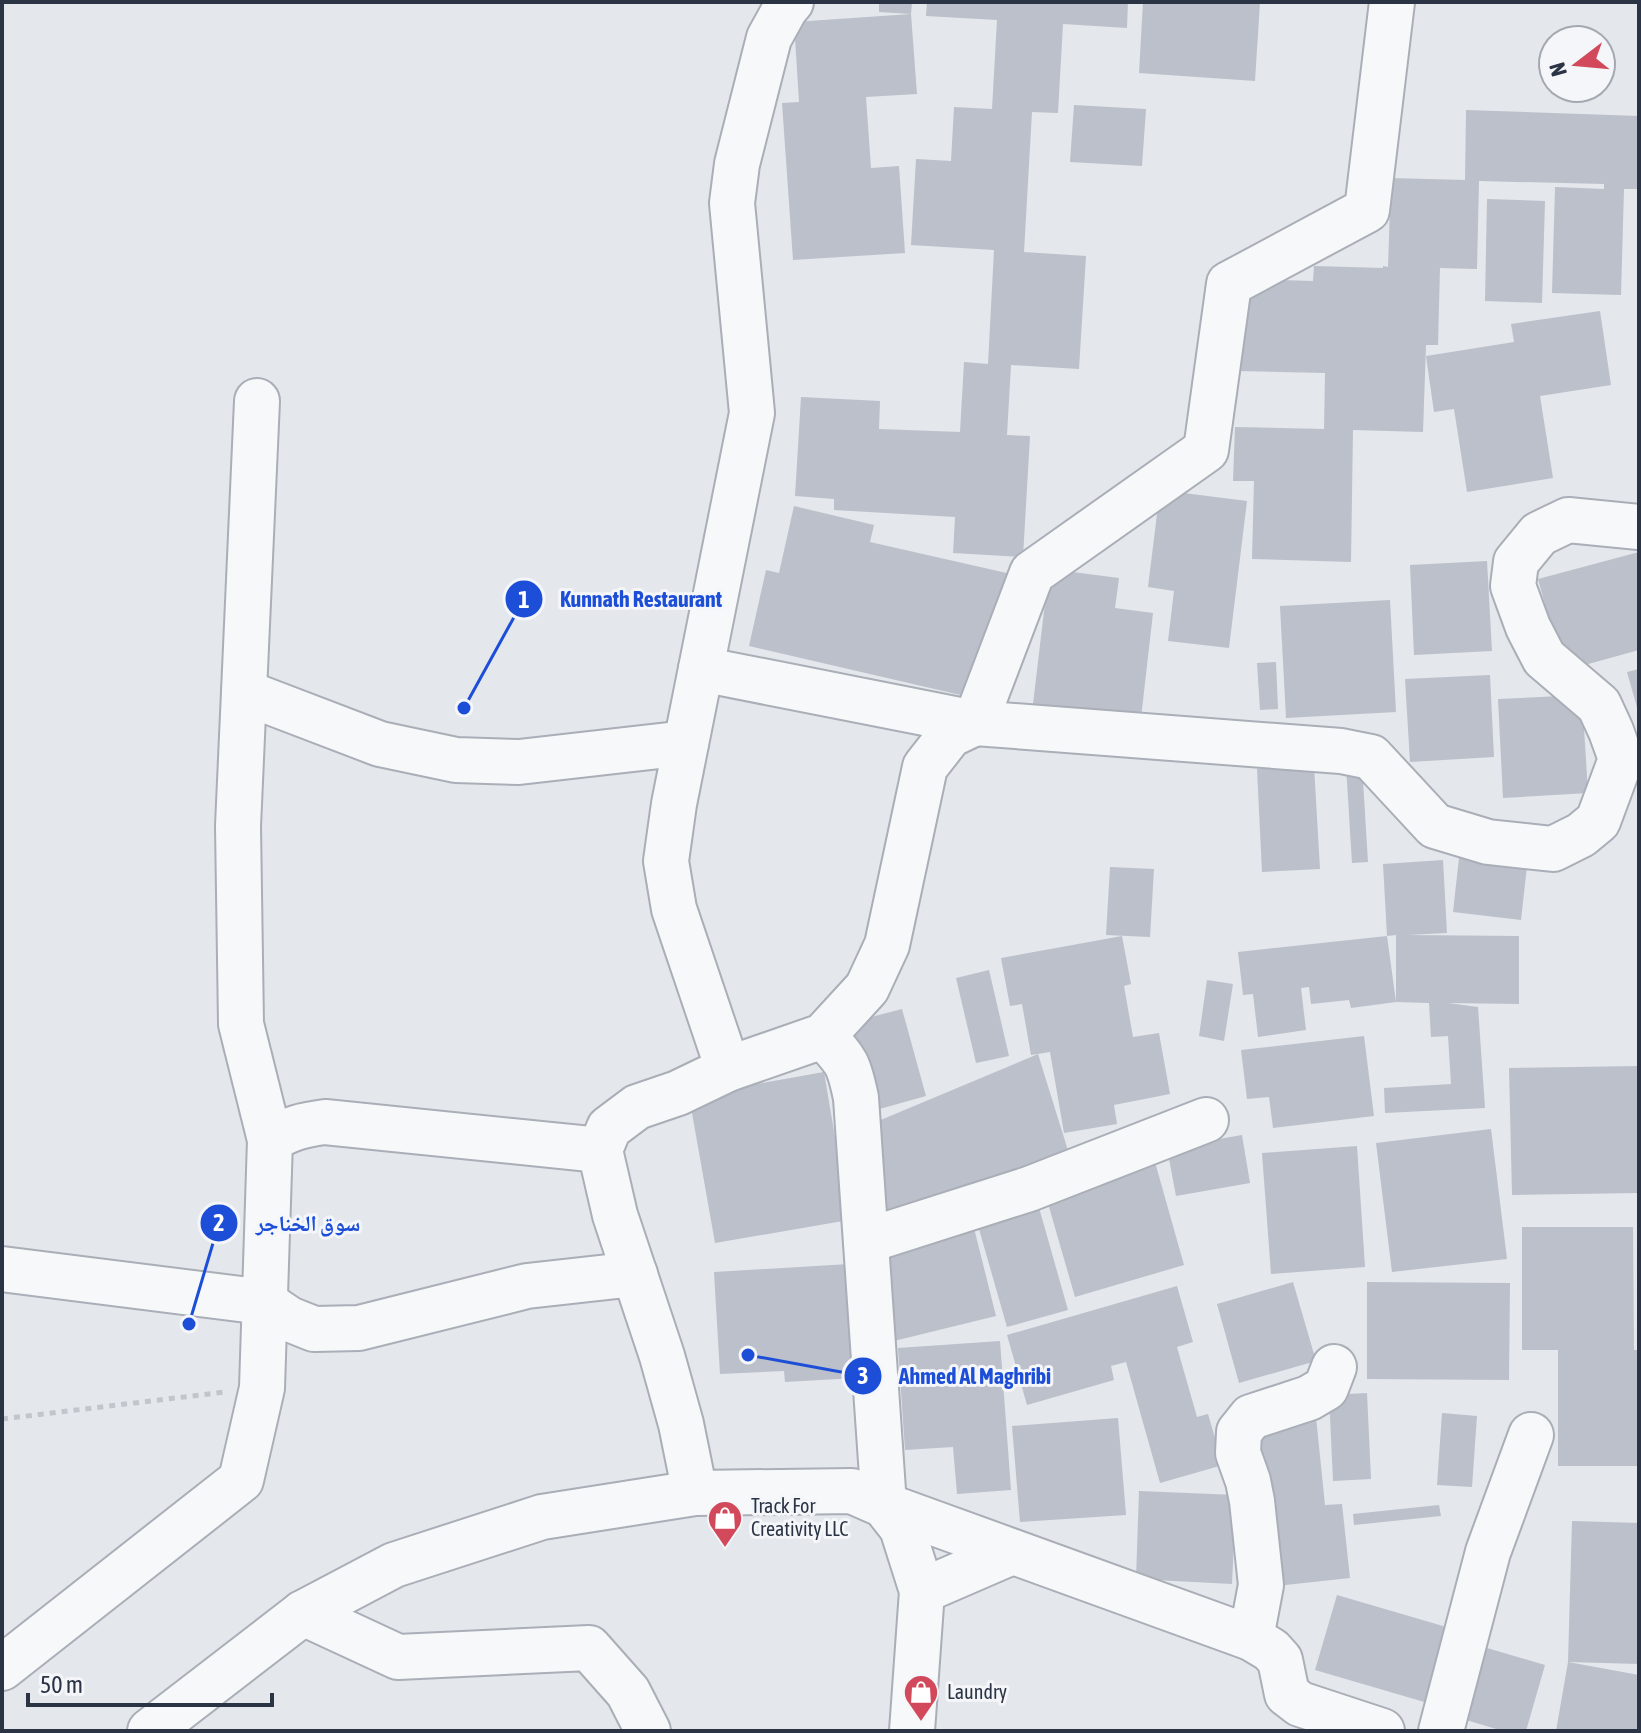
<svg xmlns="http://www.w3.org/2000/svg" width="1641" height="1733" viewBox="0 0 1641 1733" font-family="'Asap Condensed','Noto Naskh Arabic',sans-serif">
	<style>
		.building { fill: #bbc0ca }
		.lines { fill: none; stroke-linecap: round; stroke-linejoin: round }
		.minor-casing { stroke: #a9aeb7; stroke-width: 48 }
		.path { stroke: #c2c5cb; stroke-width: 5; stroke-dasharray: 6 6; stroke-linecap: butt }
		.minor { stroke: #f7f8fa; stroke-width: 44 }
		.labels { text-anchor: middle; stroke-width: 6; stroke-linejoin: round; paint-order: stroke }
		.poi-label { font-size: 20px; fill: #2b3445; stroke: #f4f6f9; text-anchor: start }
		.leader { fill: none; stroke: #1d4ed8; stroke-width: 3 }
		.callout-dot { fill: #1d4ed8; stroke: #f4f6f9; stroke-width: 3 }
		.mark-label { font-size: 24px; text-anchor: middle; font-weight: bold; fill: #fff }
		.callout-label { font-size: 22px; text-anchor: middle; font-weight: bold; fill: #1d4ed8; stroke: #f4f6f9; stroke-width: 6; stroke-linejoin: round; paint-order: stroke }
	</style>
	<rect width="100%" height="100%" fill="#e4e7ec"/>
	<g class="building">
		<path d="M879,2H912L911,14L879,12Z"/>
		<path d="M927,2H1128L1127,28L1063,24L1058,113L1032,112L1024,252L1086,256L1079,369L1011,365L1007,435L1030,436L1023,557L953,553L955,517L834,510V499L795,496L801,397L880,401L879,429L960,432L964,362L988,364L994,250L911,245L916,159L951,161L954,107L992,109L997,20L926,16Z"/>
		<path d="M1143,2H1260L1255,81L1139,73Z"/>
		<path d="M911,14L917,94L866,97L871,168L899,166L905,253L793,260L782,103L799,102L794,22Z"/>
		<path d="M1074,105L1146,109L1142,166L1070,162Z"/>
		<path d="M1466,110L1639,116V189H1624L1621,295L1552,293L1555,187L1604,189V184L1479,181L1477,269L1440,268L1438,345H1426L1423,432L1353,430L1351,562L1252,559L1254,481H1233L1235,427L1324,429L1325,373L1236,371L1239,279L1313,281L1314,266L1383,268V266L1388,267L1391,178L1465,180Z"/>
		<path d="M1487,199L1545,201L1542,303L1485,301Z"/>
		<path d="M1600,311L1611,385L1540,396L1553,478L1467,492L1454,409L1434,412L1426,356L1514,342L1511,324Z"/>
		<path d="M1160,490L1247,501L1229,648L1168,641L1174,591L1148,587Z"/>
		<path d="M794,506L874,525L870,542L1011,574L982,700L749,646L766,570L779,573Z"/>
		<path d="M1639,552V650L1563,671L1538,579Z"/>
		<path d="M1487,561L1492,651L1414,655L1410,565Z"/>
		<path d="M1049,569L1119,578L1115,608L1153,613L1141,718L1033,704Z"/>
		<path d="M1390,600L1396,712L1286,718L1280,606Z"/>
		<path d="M1276,662L1278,709L1260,710L1257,663Z"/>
		<path d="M1639,669V711H1638L1627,672Z"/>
		<path d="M1490,675L1494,757L1410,762L1405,679Z"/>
		<path d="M1582,695L1588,793L1503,798L1498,699Z"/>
		<path d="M1362,765L1368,862L1352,863L1346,766Z"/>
		<path d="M1314,766L1320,869L1262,872L1257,769Z"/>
		<path d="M1460,849L1528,857L1521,920L1453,912Z"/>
		<path d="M1443,860L1447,933L1407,935L1519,936V1004L1448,1003L1478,1007L1485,1108L1385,1113L1384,1088L1451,1084L1448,1036L1431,1037L1429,1003L1396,1002V935L1387,936L1383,864Z"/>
		<path d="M1110,867L1154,869L1150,937L1106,935Z"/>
		<path d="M1122,936L1131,984L1124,986L1133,1037L1159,1033L1170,1094L1114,1105L1117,1124L1064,1133L1050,1052L1031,1055L1022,1004L1010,1006L1001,958Z"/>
		<path d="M1387,936L1396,1002L1351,1008L1349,1000L1311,1004L1309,987L1301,988L1306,1030L1258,1037L1253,994L1243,995L1238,952Z"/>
		<path d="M989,970L1009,1056L976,1063L956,978Z"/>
		<path d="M1207,980L1233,984L1224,1041L1199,1036Z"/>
		<path d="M902,1009L926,1096L876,1110L852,1022Z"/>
		<path d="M1364,1036L1374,1116L1273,1128L1269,1097L1247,1099L1241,1050Z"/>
		<path d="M1038,1054L1070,1157L874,1232L864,1127Z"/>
		<path d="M1639,1066V1193L1512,1195L1509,1068Z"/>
		<path d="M824,1072L849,1220L715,1243L689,1096Z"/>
		<path d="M1491,1129L1507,1259L1392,1272L1376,1143Z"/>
		<path d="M1242,1135L1250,1183L1176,1196L1167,1148Z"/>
		<path d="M1357,1146L1365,1267L1271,1274L1262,1153Z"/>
		<path d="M1153,1155L1184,1265L1075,1297L1043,1186Z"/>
		<path d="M1036,1197L1068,1310L1007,1327L975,1215Z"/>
		<path d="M973,1224L996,1316L894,1341L871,1249Z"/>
		<path d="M1522,1227H1633L1634,1350H1639V1466H1558V1350H1522Z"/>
		<path d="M849,1264L856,1378L785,1382L784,1371L720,1374L714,1272Z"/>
		<path d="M1293,1282L1316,1361L1239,1383L1217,1304Z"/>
		<path d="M1367,1282L1510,1283L1509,1380L1367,1379Z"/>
		<path d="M1177,1286L1193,1342L1177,1347L1197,1417L1208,1414L1223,1465L1160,1483L1126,1362L1111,1366L1114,1380L1027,1405L1007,1335Z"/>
		<path d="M1000,1341L1011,1490L957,1494L953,1447L905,1450L898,1348Z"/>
		<path d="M1367,1393L1371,1479L1333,1481L1329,1395Z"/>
		<path d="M1442,1413L1477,1416L1472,1487L1437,1485Z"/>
		<path d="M1316,1417L1325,1505L1342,1504L1350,1578L1276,1586L1258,1423Z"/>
		<path d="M1118,1418L1126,1515L1020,1522L1012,1426Z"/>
		<path d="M1139,1491L1236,1495L1232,1584L1136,1579Z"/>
		<path d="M1439,1505L1441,1516L1354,1525L1353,1514Z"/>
		<path d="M1572,1521L1639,1523V1664L1568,1662Z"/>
		<path d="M1337,1595L1460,1631L1438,1706L1315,1670Z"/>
		<path d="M1477,1645L1545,1665L1526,1731H1503L1456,1717Z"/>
		<path d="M1568,1662L1639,1675V1731H1556Z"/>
	</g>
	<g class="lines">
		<g class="minor-casing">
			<g id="minor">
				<path d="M257,401L238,826L241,1024L270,1140"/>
				<path d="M701,669L975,723L1341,751L1371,757L1435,826L1488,842L1553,849L1581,835L1598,821L1621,759L1611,731L1599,705L1544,658L1528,627L1513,586L1516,562L1539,534L1568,520L1639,527"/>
				<path d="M244,692L380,744L456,760L519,762L686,743"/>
				<path d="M823,1036C847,1061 849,1064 856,1098L884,1505L1251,1638L1271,1650L1280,1660L1287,1694L1300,1704L1382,1731"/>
				<path d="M728,1069L674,909L666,861L674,804L752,413L732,203L737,164L769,38L785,9L791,2"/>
				<path d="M866,1241L1029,1189L1206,1120"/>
				<path d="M2,1269L264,1302L289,1319L314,1329L359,1328L527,1286L635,1274"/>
				<path d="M695,1493L681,1424L662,1356L615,1215L600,1150L609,1128L637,1107L678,1093L728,1069L823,1036L867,988L887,945L925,767L950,735L975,723L1032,573L1206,450L1229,284L1367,210L1392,2"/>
				<path d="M922,1591L1012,1552"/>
				<path d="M303,1613L398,1657L589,1648L628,1692L648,1731"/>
				<path d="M1251,1638L1261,1585L1252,1501L1248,1481L1238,1453L1239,1432L1251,1417L1309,1398L1326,1388L1334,1367"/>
				<path d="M2,1668L241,1480L262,1388L270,1140C291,1128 302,1125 325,1122L600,1150"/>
				<path d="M150,1731L303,1613L394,1565L542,1517L695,1493L852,1491L884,1505L902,1528L922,1591L912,1731"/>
				<path d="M1441,1731L1488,1552L1531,1435"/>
			</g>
		</g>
		<path class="path" d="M2,1419L225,1392"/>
		<use href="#minor" class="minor"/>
	</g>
	<defs>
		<g id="shop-pin" transform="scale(1.8)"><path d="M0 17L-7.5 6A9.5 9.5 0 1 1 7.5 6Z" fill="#d1495b" stroke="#f4f6f9"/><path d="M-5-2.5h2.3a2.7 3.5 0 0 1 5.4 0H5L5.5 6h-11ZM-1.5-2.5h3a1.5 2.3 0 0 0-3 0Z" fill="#fff"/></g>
	</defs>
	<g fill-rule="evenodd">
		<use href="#shop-pin" x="725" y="1518"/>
		<use href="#shop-pin" x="921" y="1692"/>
	</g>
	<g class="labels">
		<g class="poi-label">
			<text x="751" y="1513">Track For<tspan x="751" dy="23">Creativity LLC</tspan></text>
			<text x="947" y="1699">Laundry</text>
		</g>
	</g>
	<path class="leader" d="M464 708L524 599M189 1324L219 1223M748 1355L863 1376"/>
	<g class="callout-dot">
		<circle cx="464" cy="708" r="8"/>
		<circle cx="189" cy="1324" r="8"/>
		<circle cx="748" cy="1355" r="8"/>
		<circle cx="524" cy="599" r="20"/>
		<circle cx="219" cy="1223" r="20"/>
		<circle cx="863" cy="1376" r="20"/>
	</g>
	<g class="mark-label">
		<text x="524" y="608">1</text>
		<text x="219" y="1231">2</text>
		<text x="863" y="1384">3</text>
	</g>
	<g class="callout-label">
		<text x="641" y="607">Kunnath Restaurant</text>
		<text x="308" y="1231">سوق الخناجر</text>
		<text x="975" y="1384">Ahmed Al Maghribi</text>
	</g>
	<rect width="1641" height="1733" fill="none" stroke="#2b3445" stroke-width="8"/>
	<g transform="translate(1577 64) rotate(254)"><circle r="38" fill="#f4f6f9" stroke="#a4a8b1" stroke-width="2"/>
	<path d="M0-6L14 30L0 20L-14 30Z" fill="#d1495b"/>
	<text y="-12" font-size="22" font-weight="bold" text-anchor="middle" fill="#2b3445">N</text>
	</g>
	<path d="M28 1693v12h244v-12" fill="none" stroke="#2b3445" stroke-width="4"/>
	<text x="40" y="1693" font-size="24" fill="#2b3445" stroke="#f4f6f9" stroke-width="6" paint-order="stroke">50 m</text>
</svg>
